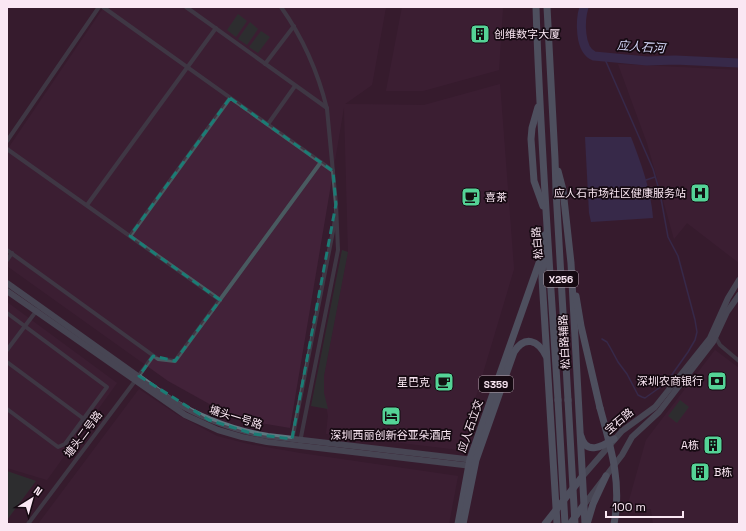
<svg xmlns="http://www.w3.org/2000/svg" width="746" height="531" viewBox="0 0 746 531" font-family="'Space Grotesk','Noto Sans SC',sans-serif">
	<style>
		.built { fill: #422239 }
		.green { fill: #234432 }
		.water { fill: #383a6b }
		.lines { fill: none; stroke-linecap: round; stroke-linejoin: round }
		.stream { stroke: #383a6b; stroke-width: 1.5 }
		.river { stroke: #383a6b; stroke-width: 9 }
		.street { stroke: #495a60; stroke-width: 4 }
		.secondary { stroke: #5c7880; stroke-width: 6 }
		.primary { stroke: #6b8e99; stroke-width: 7 }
		.primary-bridge { stroke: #6b8e99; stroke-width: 7 }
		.marked { fill: none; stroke: #1b7c75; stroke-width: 3; stroke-dasharray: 8 5; stroke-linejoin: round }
		.labels { text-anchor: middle; stroke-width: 3.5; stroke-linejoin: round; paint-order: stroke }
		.shield { fill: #160a12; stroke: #b6a5b0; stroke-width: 1 }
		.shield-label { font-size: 10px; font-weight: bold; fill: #fae7f3 }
		.poi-label { font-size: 11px; fill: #fae7f3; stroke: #160a12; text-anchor: end }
		.street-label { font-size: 11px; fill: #fae7f3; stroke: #160a12 }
		.water-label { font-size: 12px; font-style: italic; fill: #d3d7f8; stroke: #160a12 }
	</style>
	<rect width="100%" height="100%" fill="#361b2e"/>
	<g class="built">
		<path d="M104,7H386L372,85L345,104L424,105L500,84L514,269L460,450L326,434L328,416L324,393V376L348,252L344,107L290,428L248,421L235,417L222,411L168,381L7,266V150Z"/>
		<path d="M402,7H503L499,70L423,91H386Z"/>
		<path d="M618,64L739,70V263L687,223L674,239L647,143Z"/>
		<path d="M7,302L117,383L47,480L7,468Z"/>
		<path d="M715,350L739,368V524H653L651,509L626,511L646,440Z"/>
		<path d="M139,389L176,414L217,436L248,444L300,453L458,476L449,524H38Z"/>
	</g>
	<g class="green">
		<path d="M238,14L247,21L236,37L227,30Z"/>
		<path d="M250,22L258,29L247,45L238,39Z"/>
		<path d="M261,31L270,37L258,53L249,47Z"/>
		<path d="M342,250L348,252L324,376V393L328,409L311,406Z"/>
		<path d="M680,400L689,407L677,423L668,416Z"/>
		<path d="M7,471L36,481L7,520Z"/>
	</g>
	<path class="water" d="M585,137H631C641,163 651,190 653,218L591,222L589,213Z"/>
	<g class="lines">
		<g class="stream">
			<path d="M646,180L655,177"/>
			<path d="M602,339L607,342L611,349L618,362L627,374L638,395L642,397L645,398L666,383L688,352L695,340L697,332L695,320L678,256L668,237L660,193L653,169L604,57"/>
		</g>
		<path class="river" d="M584,7C580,20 579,50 594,56L647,61L675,60L739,63"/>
		<g class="street">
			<path d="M103,7L333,171"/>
			<path d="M186,7L327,108"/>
			<path d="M281,7C303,38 318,72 327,109L336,204L338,250L300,442"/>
			<path d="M265,64L294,26"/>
			<path d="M268,124L295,86"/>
			<path d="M7,141L99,7"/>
			<path d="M7,149L220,300"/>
			<path d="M87,205L216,28"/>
			<path d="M130,236L230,98"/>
			<path d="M7,250L158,359L175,361L321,162"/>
			<path d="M7,260L12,253"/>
			<path d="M7,313L107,387L65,444L58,447L7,409"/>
			<path d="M716,338L720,345L739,361"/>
			<path d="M7,350L37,310"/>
			<path d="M7,362L84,419"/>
			<path d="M292,440L335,221"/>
			<path d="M28,524L135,381L153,356"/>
		</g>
		<g class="secondary">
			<path d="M7,283L170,399C201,418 232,430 268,436L474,460"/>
			<path d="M7,291L185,415L218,430L242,437L267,442L472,466"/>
			<path d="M582,477L622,431L655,407L710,338L728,298L739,280"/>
			<path d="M583,506L622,455L632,437L659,412L713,342L727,312L739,295"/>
		</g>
		<g class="primary">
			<path d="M536,7C540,138 550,269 558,400"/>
			<path d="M547,7L555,159L556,190L568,400"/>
			<path d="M538,107L532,128L531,139L534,181L543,206"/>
			<path d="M558,171L563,190L571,263L585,524"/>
			<path d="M544,235L542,278L557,524"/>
			<path d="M576,296L581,326L600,408"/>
			<path d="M581,436C586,456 603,446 614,439"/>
			<path d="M458,524L470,459L539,263"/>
			<path d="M463,524L476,460L514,352C525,335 538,340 546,356"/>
			<path d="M545,524L582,477"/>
			<path d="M570,524L583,506"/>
			<path d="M587,524L593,504L606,476"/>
		</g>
		<g class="primary-bridge">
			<path d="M558,400L565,524"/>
			<path d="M568,400L575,524"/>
			<path d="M600,408C611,448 622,483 614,524"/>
		</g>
	</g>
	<path d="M0 0H746V531H0ZM230,98L333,171L336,204L292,439L254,434L209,420L139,376L153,356L175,361L220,300L130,236Z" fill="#361b2e" fill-opacity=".55" fill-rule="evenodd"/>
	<path class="marked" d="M230,98L333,171L336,204L292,439L254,434L209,420L139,376L153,356L175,361L220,300L130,236Z"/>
	<defs>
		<g id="building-square" transform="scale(1)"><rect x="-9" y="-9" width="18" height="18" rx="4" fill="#54d396" stroke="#160a12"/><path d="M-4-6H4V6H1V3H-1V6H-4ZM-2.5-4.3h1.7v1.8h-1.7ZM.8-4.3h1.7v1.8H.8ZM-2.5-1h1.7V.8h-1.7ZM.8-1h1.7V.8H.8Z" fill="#111"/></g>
		<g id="hospital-square" transform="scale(1)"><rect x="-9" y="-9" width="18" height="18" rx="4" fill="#54d396" stroke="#160a12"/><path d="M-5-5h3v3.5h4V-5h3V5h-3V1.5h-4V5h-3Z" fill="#111"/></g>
		<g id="cafe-square" transform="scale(1)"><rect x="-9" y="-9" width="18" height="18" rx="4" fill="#54d396" stroke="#160a12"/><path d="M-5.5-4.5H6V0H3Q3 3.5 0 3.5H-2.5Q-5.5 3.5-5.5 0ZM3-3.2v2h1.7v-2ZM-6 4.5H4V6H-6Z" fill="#111"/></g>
		<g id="bank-square" transform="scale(1)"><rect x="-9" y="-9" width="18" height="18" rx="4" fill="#54d396" stroke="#160a12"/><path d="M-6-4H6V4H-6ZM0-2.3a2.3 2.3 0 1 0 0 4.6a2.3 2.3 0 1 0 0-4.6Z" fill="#111"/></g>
		<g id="hotel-square" transform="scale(1)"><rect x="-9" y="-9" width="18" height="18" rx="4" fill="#54d396" stroke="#160a12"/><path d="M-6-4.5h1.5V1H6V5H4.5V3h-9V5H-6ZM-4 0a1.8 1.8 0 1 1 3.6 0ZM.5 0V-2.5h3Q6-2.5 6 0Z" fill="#111"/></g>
	</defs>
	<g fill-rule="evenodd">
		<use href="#building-square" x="480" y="34"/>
		<use href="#hospital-square" x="700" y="193"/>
		<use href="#cafe-square" x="471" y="197"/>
		<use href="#bank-square" x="717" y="381"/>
		<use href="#cafe-square" x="444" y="382"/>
		<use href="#hotel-square" x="391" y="416"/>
		<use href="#building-square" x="713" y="445"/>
		<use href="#building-square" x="700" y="472"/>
	</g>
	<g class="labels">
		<g class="shield">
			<rect x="544" y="271" width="34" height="16" rx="3"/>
			<rect x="479" y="376" width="34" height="16" rx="3"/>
		</g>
		<g class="shield-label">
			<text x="561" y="283">X256</text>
			<text x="496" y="388">S359</text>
		</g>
		<g class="poi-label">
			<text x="494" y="38" text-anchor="start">创维数字大厦</text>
			<text x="686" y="197">应人石市场社区健康服务站</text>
			<text x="485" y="201" text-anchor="start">喜茶</text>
			<text x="703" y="385">深圳农商银行</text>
			<text x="430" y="386">星巴克</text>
			<text x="391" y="439" text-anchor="middle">深圳西丽创新谷亚朵酒店</text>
			<text x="699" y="449">A栋</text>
			<text x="714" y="476" text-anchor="start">B栋</text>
		</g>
		<g class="street-label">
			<text transform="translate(537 243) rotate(-95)" y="4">松白路</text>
			<text transform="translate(564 342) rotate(-93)" y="4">松白路辅路</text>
			<text transform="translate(236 417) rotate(17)" y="4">塘头一号路</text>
			<text transform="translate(619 421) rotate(-40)" y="4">宝石路</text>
			<text transform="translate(470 426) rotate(-71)" y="4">应人石立交</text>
			<text transform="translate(83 434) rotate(-53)" y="4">塘头二号路</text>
		</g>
		<g class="water-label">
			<text transform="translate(641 47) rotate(4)" y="4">应人石河</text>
		</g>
	</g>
	<rect width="746" height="531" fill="none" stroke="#fae7f3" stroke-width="16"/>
	<g transform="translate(32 499) rotate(37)" stroke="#160a12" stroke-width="3" paint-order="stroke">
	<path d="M0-3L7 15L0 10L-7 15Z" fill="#fae7f3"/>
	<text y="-6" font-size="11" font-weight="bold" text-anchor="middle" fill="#fae7f3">N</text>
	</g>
	<path d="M606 511v6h77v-6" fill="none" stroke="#fae7f3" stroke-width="2"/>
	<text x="612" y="511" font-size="12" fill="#fae7f3" stroke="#160a12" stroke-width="3" paint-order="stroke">100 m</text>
</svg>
